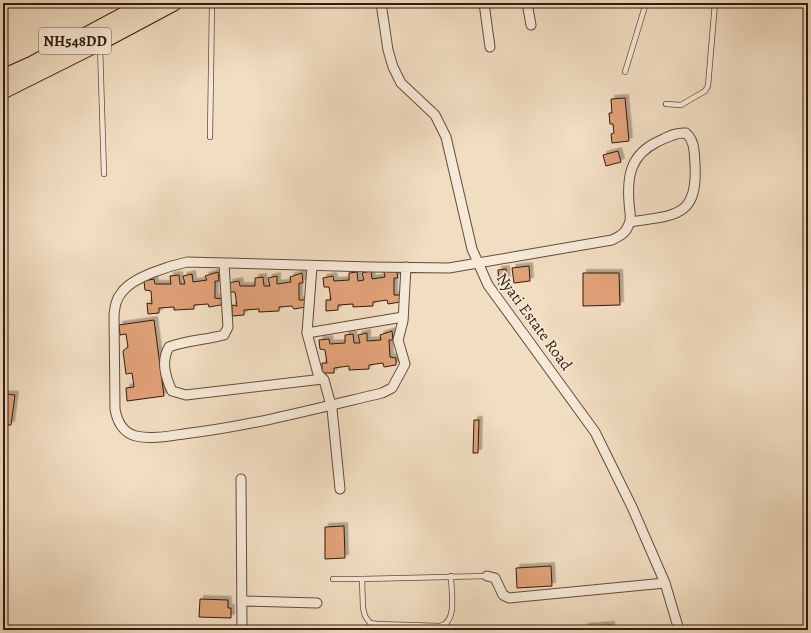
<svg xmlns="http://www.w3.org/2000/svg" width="811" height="633" viewBox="0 0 811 633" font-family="Alegreya,serif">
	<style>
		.building { fill: #e1a178; stroke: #331b0a; filter: url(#shadow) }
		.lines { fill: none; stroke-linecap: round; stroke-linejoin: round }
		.service-casing { stroke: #624c38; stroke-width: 6 }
		.minor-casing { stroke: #624c38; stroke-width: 11 }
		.trunk-casing { stroke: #331b0a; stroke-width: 17 }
		.service { stroke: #f6e9d7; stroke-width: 4.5 }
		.minor { stroke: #f6e9d7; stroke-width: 9 }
		.trunk { stroke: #f1ddc1; stroke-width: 15 }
		.labels { text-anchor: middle; stroke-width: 3.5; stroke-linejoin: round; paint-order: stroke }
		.shield { fill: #f6e9d7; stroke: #6e5948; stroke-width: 1 }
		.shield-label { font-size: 15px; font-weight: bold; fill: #331b0a }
		.street-label { font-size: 16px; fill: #331b0a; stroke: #f6e9d7 }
	</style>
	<defs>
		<filter id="shadow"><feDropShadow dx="3.5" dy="-3.5" stdDeviation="0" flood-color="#0004"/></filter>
	</defs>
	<rect width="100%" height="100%" fill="#f1ddc1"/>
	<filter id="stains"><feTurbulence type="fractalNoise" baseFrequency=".005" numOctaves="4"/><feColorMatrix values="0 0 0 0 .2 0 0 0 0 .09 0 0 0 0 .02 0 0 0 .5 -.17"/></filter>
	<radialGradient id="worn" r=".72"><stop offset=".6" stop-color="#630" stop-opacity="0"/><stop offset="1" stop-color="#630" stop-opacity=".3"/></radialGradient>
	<g class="building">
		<rect x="673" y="3" width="15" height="2"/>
		<path d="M625,98L629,141L612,143L611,134L614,133L613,124H610L609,113H612L611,99Z"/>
		<path d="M618,151L621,162L606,166L603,155Z"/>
		<path d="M529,266L530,281L514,283L512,268Z"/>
		<path d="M396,268L398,278H394V295H400V302L388,304L387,300L373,302V306L353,307V304L338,305V310L326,311V300H331L329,287H324L323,278L333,276L334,281L349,280V273L357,272L358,281L364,280L362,273L371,271L372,279L385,277L384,272Z"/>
		<path d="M506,269L507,284L499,285L498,270Z"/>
		<path d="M218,272L219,281H215V298L222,299L221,305L209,307L208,304L194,305V309L174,310V307L159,308V313L148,314L147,303L152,304L151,291L145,290L144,281L154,279L155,284H171L170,276L179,275L180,284H185L183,276L192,274L193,282L207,280L205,276Z"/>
		<path d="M302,273L303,283H299V300H306V307L294,309L292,306L279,307V311L259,312V309L244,310V315L232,316V305L237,306L235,292H230L229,283L239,281L240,286H255V278L263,277L264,286H270L268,278L277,276V284L291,282L290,277Z"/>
		<path d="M583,273H619L620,305L583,306Z"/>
		<path d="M154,320L164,396L127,401L126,388L134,387L132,373L126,374L123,351L128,347L126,334L120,335L119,325Z"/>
		<path d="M392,331L393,340H389L390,357L396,358V365L384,367L383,363L369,365V369L349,370V366L334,368V373H322V363H327L325,350L320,349L319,340L329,339L330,344L345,343V335L353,334L354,343H360L358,335L367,333V341L381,340L380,335Z"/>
		<path d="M3,394L15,395L11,425H3Z"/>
		<path d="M474,420H479L478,453H473Z"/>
		<path d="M344,526L345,558L325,559V527Z"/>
		<path d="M551,566L552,586L517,588L516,568Z"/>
		<path d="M200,599L228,600V608H231V618L199,617Z"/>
		<path d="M611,625V630H585L584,627Z"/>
	</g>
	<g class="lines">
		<g class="service-casing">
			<g id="service">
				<path d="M100,46L104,174"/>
				<path d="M625,72L646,3"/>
				<path d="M666,104L681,105L705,91L708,86L715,3"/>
				<path d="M210,137L212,3"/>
				<path d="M451,576C451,591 458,622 440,626L377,624L370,623L365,616L363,608L362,579L487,576"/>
				<path d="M333,579H362"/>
			</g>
		</g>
		<g class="minor-casing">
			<g id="minor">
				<path d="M381,3L388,50L393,67L401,83L435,115L446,137L472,249L488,285L595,432L632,507L665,583L679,630"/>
				<path d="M484,3L490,47"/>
				<path d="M527,3L531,25"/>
				<path d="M224,264L228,327L224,335C206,340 187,340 169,347C161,361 165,376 172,391L186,395L323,379"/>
				<path d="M312,266L307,333L318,374L324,380L332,409L340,489"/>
				<path d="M406,267L403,321L398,340L405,364L392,388L382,393C319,408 255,425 191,433C173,435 154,440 136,436C123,433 117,421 115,409L114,315C115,306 116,299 122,292C133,277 169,266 187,262L372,267L449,268L612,240C620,236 626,233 629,224C632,218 629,208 629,202C627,175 631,155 657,142C666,138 675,132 686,133C695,141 694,152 695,164C698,218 675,215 630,222"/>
				<path d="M307,333L403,317"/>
				<path d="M241,479L242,630"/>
				<path d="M487,576L495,578L503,595L509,598L665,583"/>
				<path d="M242,601L317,603"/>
			</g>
		</g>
		<g class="trunk-casing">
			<g id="trunk">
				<path d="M3,77L32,64L146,3"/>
				<path d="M3,91L99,43L174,3"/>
			</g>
		</g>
		<use href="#service" class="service"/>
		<use href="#minor" class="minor"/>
		<use href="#trunk" class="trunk"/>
	</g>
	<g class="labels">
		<rect class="shield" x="39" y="28" width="72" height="26" rx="3"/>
		<g class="shield-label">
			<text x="75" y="46">NH548DD</text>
		</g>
		<g class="street-label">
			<text transform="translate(535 321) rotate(54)" y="6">Nyati Estate Road</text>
		</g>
	</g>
	<rect width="811" height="633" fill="none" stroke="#f1ddc1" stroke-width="16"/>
	<rect x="4" y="4" width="803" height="625" fill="none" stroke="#331b0a" stroke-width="2"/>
	<rect x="8" y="8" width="795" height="617" fill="none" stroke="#331b0a"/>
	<rect width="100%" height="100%" filter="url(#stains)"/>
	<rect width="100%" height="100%" fill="url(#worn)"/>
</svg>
